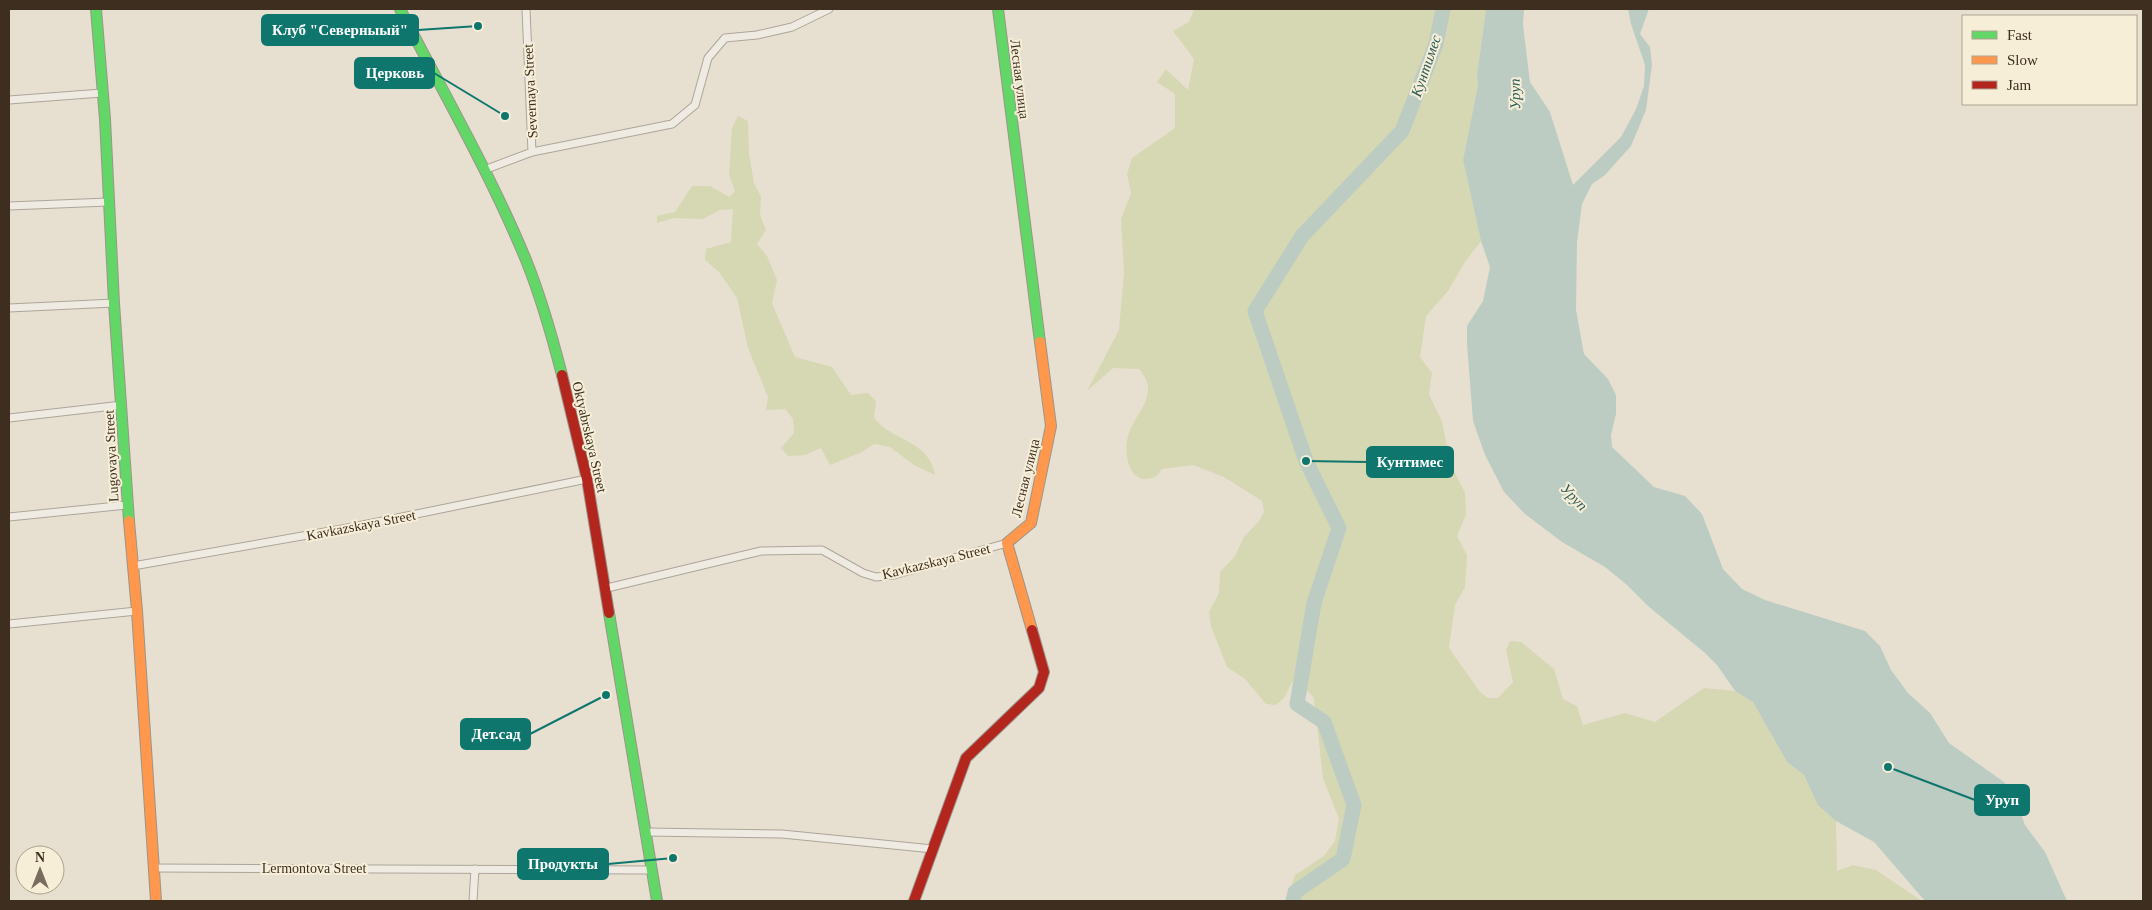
<svg xmlns="http://www.w3.org/2000/svg" width="2152" height="910" viewBox="0 0 2152 910" font-family="Georgia,serif">
	<style>
		.green { fill: #d6d7b3 }
		.water { fill: #bcccc2 }
		.lines { fill: none; stroke-linecap: round; stroke-linejoin: round }
		.river { stroke: #bcccc2; stroke-width: 15 }
		.street-casing { stroke: #ada599; stroke-width: 9 }
		.fast-casing { stroke: #9c958a; stroke-width: 12 }
		.slow-casing { stroke: #9c958a; stroke-width: 12 }
		.jam-casing { stroke: #9c958a; stroke-width: 12 }
		.street { stroke: #efebe3; stroke-width: 7 }
		.fast { stroke: #63d668; stroke-width: 10 }
		.slow { stroke: #ff974d; stroke-width: 10 }
		.jam { stroke: #b3261e; stroke-width: 10 }
		.labels { text-anchor: middle; stroke-width: 4; stroke-linejoin: round; paint-order: stroke }
		.street-label { font-size: 14px; fill: #3d2e20; stroke: #f7eed8 }
		.water-label { font-size: 15px; font-style: italic; fill: #2f5d5a; stroke: #f7eed8 }
		.leader { fill: none; stroke: #0f766e; stroke-width: 2 }
		.callout-dot { fill: #0f766e; stroke: #f7eed8; stroke-width: 2 }
		.callout { fill: #0f766e; stroke: #0f766e; stroke-width: 2 }
		.callout-label { font-size: 15px; text-anchor: middle; font-weight: bold; fill: #fff }
	</style>
	<rect width="100%" height="100%" fill="#e7e0d1"/>
	<g class="green">
		<path d="M1194,9H1486L1477,75L1478,85L1463,160L1481,241L1465,262L1448,291L1426,316L1420,357L1432,373L1429,394L1442,422L1451,465L1465,493L1466,515L1457,536L1467,555L1465,587L1455,605L1449,648L1480,692L1488,698H1498L1513,682L1506,650L1510,641L1521,642L1554,669L1563,699L1577,706L1583,725L1625,713L1655,722L1704,688L1735,691L1753,702L1787,762L1804,775L1836,821L1837,871L1853,865L1876,870L1922,901H1287L1295,875L1324,856L1335,841L1339,819L1323,778L1314,698L1295,677L1284,698L1276,705L1266,704L1245,679L1227,667L1211,626L1209,612L1219,593L1220,572L1235,556L1244,537L1259,521L1264,512L1262,501L1224,477L1193,465L1162,469C1158,475 1155,478 1147,479C1127,480 1124,450 1128,436C1133,418 1149,406 1148,386C1147,380 1142,373 1139,369L1113,368L1087,391L1119,330L1124,272L1121,219L1131,193L1127,174L1132,158L1175,128V94L1157,82L1166,69L1188,90L1194,59L1173,31L1189,22Z"/>
		<path d="M738,116L748,121L749,154L754,183L761,197L760,215L766,230L757,244L767,256L777,280L772,303L795,357L832,367L851,395L868,393L876,401L874,418C878,422 883,428 889,431C910,444 930,448 935,475L914,465L890,447L874,444L862,452L830,465L821,448L805,455L788,456L781,448L794,433L793,419L785,409L766,410L768,397L748,348L737,298L719,272L705,260L706,249L731,242L733,209L720,210L703,219L674,218L657,223V216L675,212L692,186H710L729,197L735,191L729,175L732,128Z"/>
	</g>
	<path class="water" d="M1486,9H1524L1523,25L1530,82L1550,112L1573,185L1621,137L1636,109L1644,86L1645,65L1631,24L1628,9H1649L1640,34L1650,47L1652,65L1646,110L1631,146L1605,175L1592,184L1582,204L1577,242L1576,310L1584,354L1608,379L1616,395V414L1611,435L1612,447L1654,487L1685,496L1702,514L1723,569L1742,589L1765,600L1865,631L1880,646L1891,670L1908,693L1930,713L1949,743L2004,782L2013,792L2025,825L2045,852L2067,901H1925L1874,842L1836,821L1818,805L1804,775L1787,762L1753,702L1735,691L1717,665L1705,653L1648,606L1626,584L1605,567L1562,542L1525,514L1504,492L1485,455L1473,421L1467,344V326L1483,301L1490,267L1481,241L1463,160L1478,85L1477,75Z"/>
	<g class="lines">
		<path class="river" d="M1293,901L1295,892L1343,859L1354,805L1324,722L1297,704L1314,603L1339,528L1306,461L1255,311L1302,236L1402,131L1436,44L1443,9"/>
		<g class="street-casing">
			<g id="street">
				<path d="M9,100L102,93"/>
				<path d="M532,152L672,124L695,105L708,58L725,38L757,35L792,27L829,9"/>
				<path d="M484,170L532,152L526,9"/>
				<path d="M9,206L108,202"/>
				<path d="M9,308L114,303"/>
				<path d="M9,418L122,405"/>
				<path d="M9,517L127,505"/>
				<path d="M133,566L353,527L587,479"/>
				<path d="M607,588L761,551L822,550L863,573L876,577L894,575L1007,543"/>
				<path d="M9,624L137,611"/>
				<path d="M646,832L782,834L933,849"/>
				<path d="M154,868L652,870"/>
				<path d="M473,901L475,869"/>
			</g>
		</g>
		<g class="fast-casing">
			<g id="fast">
				<path d="M96,9L105,119L114,303L129,521"/>
				<path d="M400,9C443,92 490,173 526,260C541,297 552,336 562,375"/>
				<path d="M998,9L1040,342"/>
				<path d="M609,613L657,901"/>
			</g>
		</g>
		<g class="slow-casing">
			<g id="slow">
				<path d="M129,521L137,611L156,901"/>
				<path d="M1032,630L1007,543L1031,523L1051,426L1040,342"/>
			</g>
		</g>
		<g class="jam-casing">
			<g id="jam">
				<path d="M562,375L587,479L609,613"/>
				<path d="M914,901L966,758L1039,688L1044,672L1032,630"/>
			</g>
		</g>
		<use href="#street" class="street"/>
		<use href="#fast" class="fast"/>
		<use href="#slow" class="slow"/>
		<use href="#jam" class="jam"/>
	</g>
	<g class="labels">
		<g class="street-label">
			<text transform="translate(1020 79) rotate(83)" y="5">Лесная улица</text>
			<text transform="translate(530 91) rotate(-93)" y="5">Severnaya Street</text>
			<text transform="translate(590 437) rotate(77)" y="5">Oktyabrskaya Street</text>
			<text transform="translate(111 456) rotate(-93)" y="5">Lugovaya Street</text>
			<text transform="translate(1025 478) rotate(-76)" y="5">Лесная улица</text>
			<text transform="translate(361 525) rotate(-11)" y="5">Kavkazskaya Street</text>
			<text transform="translate(936 561) rotate(-14)" y="5">Kavkazskaya Street</text>
			<text x="314" y="873">Lermontova Street</text>
		</g>
		<g class="water-label">
			<text transform="translate(1426 66) rotate(-71)" y="5">Кунтимес</text>
			<text transform="translate(1515 94) rotate(-91)" y="5">Уруп</text>
			<text transform="translate(1574 497) rotate(46)" y="5">Уруп</text>
		</g>
	</g>
	<path class="leader" d="M478 26L418 30M505 116L434 73M1306 461L1367 462M606 695L530 734M1888 767L1975 800M673 858L608 864"/>
	<g class="callout-dot">
		<circle cx="478" cy="26" r="5"/>
		<circle cx="505" cy="116" r="5"/>
		<circle cx="1306" cy="461" r="5"/>
		<circle cx="606" cy="695" r="5"/>
		<circle cx="1888" cy="767" r="5"/>
		<circle cx="673" cy="858" r="5"/>
	</g>
	<g class="callout">
		<rect x="262" y="15" width="156" height="30" rx="5"/>
		<rect x="355" y="58" width="79" height="30" rx="5"/>
		<rect x="1367" y="447" width="86" height="30" rx="5"/>
		<rect x="461" y="719" width="69" height="30" rx="5"/>
		<rect x="1975" y="785" width="54" height="30" rx="5"/>
		<rect x="518" y="849" width="90" height="30" rx="5"/>
	</g>
	<g class="callout-label">
		<text x="340" y="35">Клуб "Северныый"</text>
		<text x="395" y="78">Церковь</text>
		<text x="1410" y="467">Кунтимес</text>
		<text x="496" y="739">Дет.сад</text>
		<text x="2002" y="805">Уруп</text>
		<text x="563" y="869">Продукты</text>
	</g>
	<rect width="2152" height="910" fill="none" stroke="#3d2e20" stroke-width="20"/>
	<rect x="1962" y="15" width="175" height="90" fill="#f7eed8" stroke="#ada18e"/>
	<rect x="1972" y="31" width="25" height="8" fill="#63d668" stroke="#ada18e"/>
	<text x="2007" y="40" font-size="15" fill="#3d2e20">Fast</text>
	<rect x="1972" y="56" width="25" height="8" fill="#ff974d" stroke="#ada18e"/>
	<text x="2007" y="65" font-size="15" fill="#3d2e20">Slow</text>
	<rect x="1972" y="81" width="25" height="8" fill="#b3261e" stroke="#ada18e"/>
	<text x="2007" y="90" font-size="15" fill="#3d2e20">Jam</text>
	<g transform="translate(40 870)"><circle r="24" fill="#f7eed8" stroke="#ada18e"/>
	<path d="M0-4L9 19L0 12L-9 19Z" fill="#786c5e"/>
	<text y="-8" font-size="14" font-weight="bold" text-anchor="middle" fill="#3d2e20">N</text>
	</g>
</svg>
